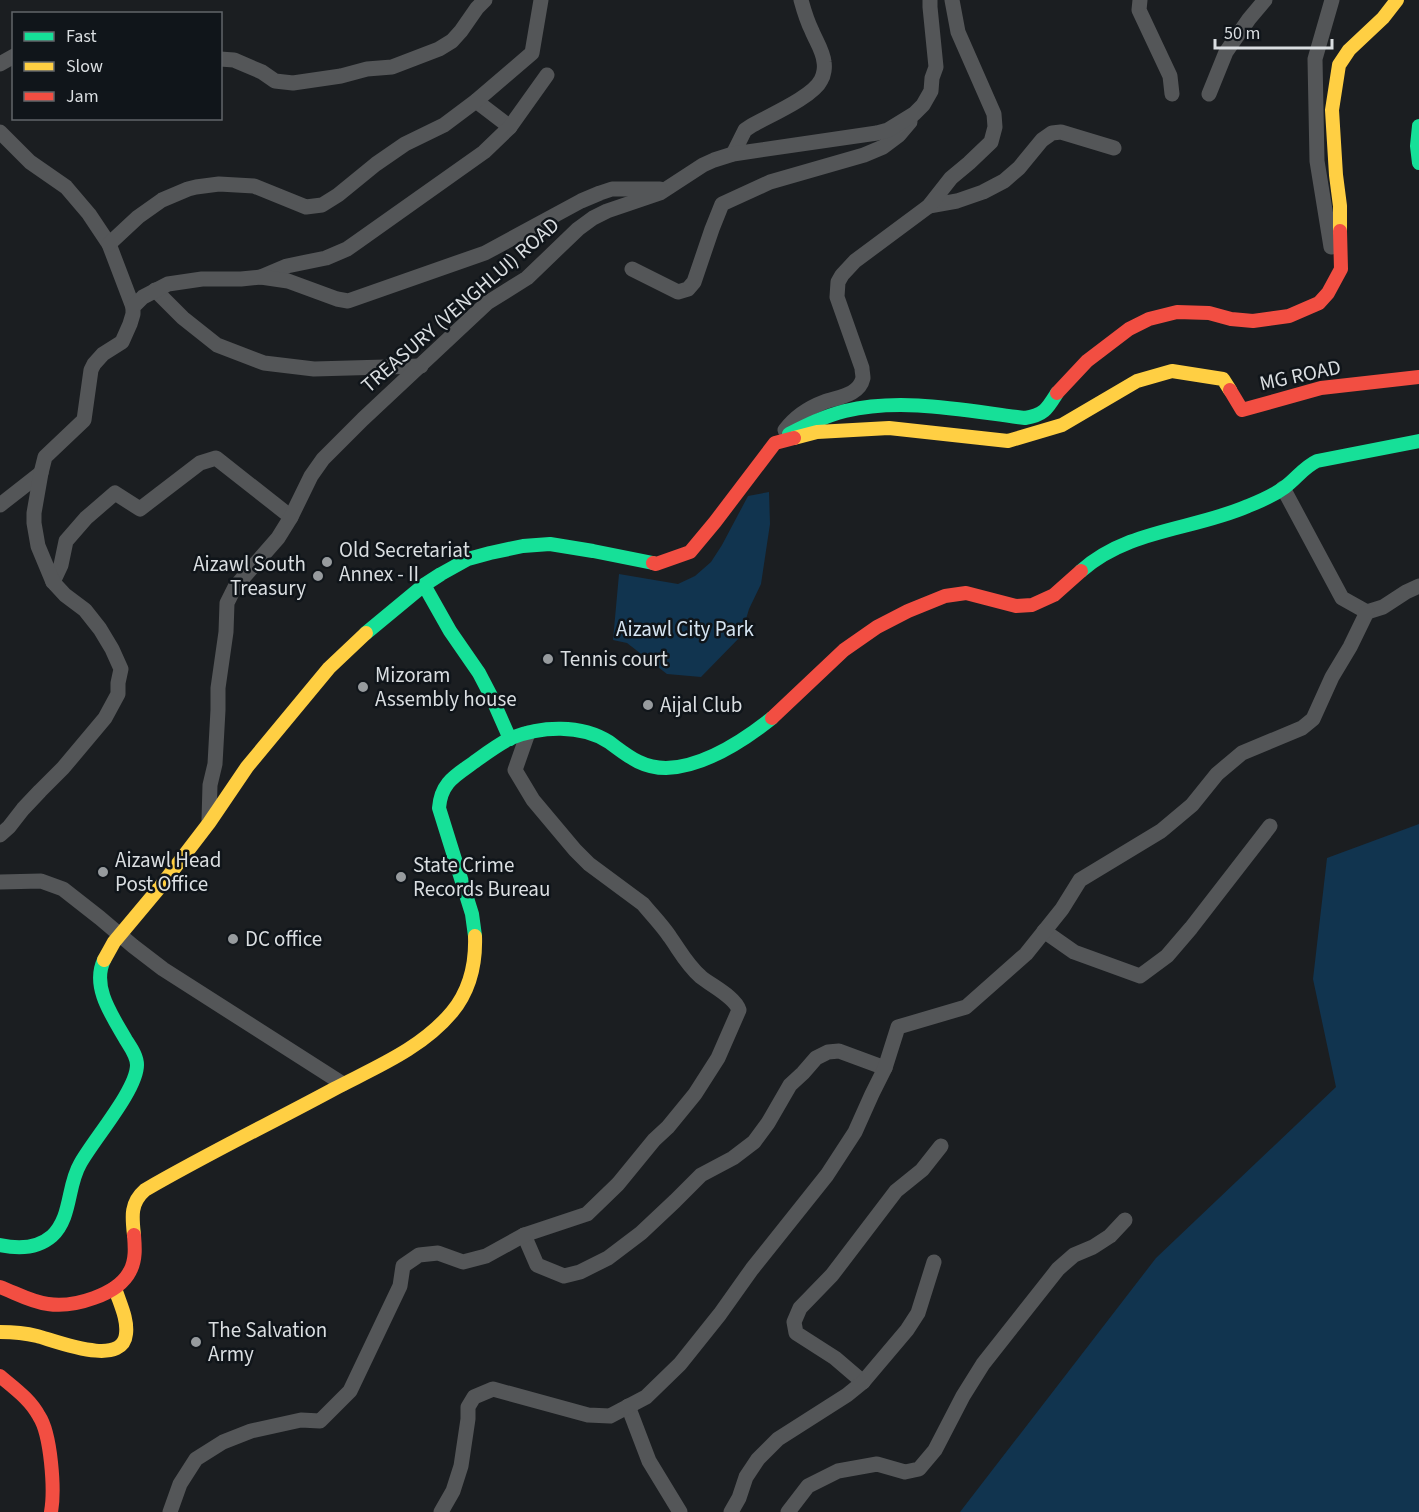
<svg xmlns="http://www.w3.org/2000/svg" width="1419" height="1512" viewBox="0 0 1419 1512" font-family="'Source Sans 3',sans-serif">
	<style>
		.green { fill: #11344f }
		.lines { fill: none; stroke-linecap: round; stroke-linejoin: round }
		.street { stroke: #545658; stroke-width: 15 }
		.fast { stroke: #16e098; stroke-width: 14 }
		.slow { stroke: #ffcf43; stroke-width: 14 }
		.jam { stroke: #f24e42; stroke-width: 14 }
		.poi-dot { fill: #979b9e; stroke: #10151a; stroke-width: 2 }
		.labels { text-anchor: middle; stroke-width: 5; stroke-linejoin: round; paint-order: stroke }
		.street-label { font-size: 21px; fill: #dadee1; stroke: #10151a }
		.poi-label { font-size: 21px; fill: #dadee1; stroke: #10151a; text-anchor: start }
		.park-label { font-size: 21px; fill: #d6e5f2; stroke: #10151a }
	</style>
	<rect width="100%" height="100%" fill="#1b1e21"/>
	<g class="green">
		<path d="M769,492L770,524L761,584L749,609L741,636L701,677L667,674L627,643L613,640L619,574L678,584L695,576L711,562L722,545L748,496Z"/>
		<path d="M1419,824V1512H960L1156,1258L1336,1087L1313,979L1327,858Z"/>
	</g>
	<g class="lines">
		<g class="street">
			<path d="M1140,0L1139,10L1170,76L1172,94"/>
			<path d="M220,59L234,60L262,72L275,81L293,83L341,76L367,69L392,67L439,49L452,41L461,31L477,8L485,0"/>
			<path d="M0,64L14,56"/>
			<path d="M1209,94L1226,52L1249,19L1265,0"/>
			<path d="M476,101L510,127"/>
			<path d="M0,132L30,162L66,187L89,214L109,244L133,307"/>
			<path d="M733,154L745,130L751,126C768,116 813,97 821,80C824,75 825,67 824,62C823,51 816,41 812,31C807,21 804,11 801,0"/>
			<path d="M929,206L957,201L983,192L1004,181L1019,168L1042,140L1052,133L1061,132L1114,148"/>
			<path d="M109,244L138,217L162,200L188,189L196,187L219,184L254,186L306,207L322,205L338,195L376,164L405,144L444,125L476,101L532,53L541,0"/>
			<path d="M1331,247L1317,161L1315,59L1332,0"/>
			<path d="M632,269L678,292L688,289L694,282L712,229L722,204L770,182L864,155L883,147L899,135L910,122"/>
			<path d="M261,277L287,266L326,258L347,249L357,242L484,152L510,127L547,75"/>
			<path d="M155,290L183,318L217,345L264,363L314,369L421,366"/>
			<path d="M785,430C795,417 808,408 824,402C837,397 859,396 863,378C863,375 862,371 862,368L837,297L838,282L842,275L855,261L929,206L951,178L969,163L991,142L995,127L994,114L958,32L952,0"/>
			<path d="M1283,488L1342,598L1367,612L1383,607L1406,592L1419,586"/>
			<path d="M0,505L41,473"/>
			<path d="M53,582L61,565L66,541L86,518L115,493L140,509L200,463L216,458L291,517"/>
			<path d="M209,820L210,785L215,764L218,710V688L226,632L227,603L235,587L278,538L291,517L311,476L323,459L363,419L487,303L527,278L578,229L593,218L607,211L660,193L703,165L714,160L733,154L877,133L888,130L914,114L923,105L931,91L932,78L936,67L930,7V0"/>
			<path d="M0,835L9,827L23,809L40,791L63,768L105,718L118,694V683L121,669L112,649L100,629L85,610L65,595L53,582L38,546L34,523V513L41,473L45,457L84,420L91,370L94,364L103,354L122,342L130,324L133,314V307L143,297L168,284L202,279H241L261,277L288,281L337,299L348,301L485,253L581,201L600,193L612,189H660"/>
			<path d="M0,882L41,881L63,889L100,918L133,946L163,969L343,1084"/>
			<path d="M1044,931L1074,952L1140,976L1167,956L1191,928L1270,826"/>
			<path d="M524,1235L537,1265L564,1276L580,1272L608,1258L641,1233L675,1201L701,1175L733,1158L754,1142L768,1123L790,1085L803,1073L816,1058L828,1052L839,1051L885,1068"/>
			<path d="M863,1382L835,1358L796,1333L794,1322L800,1308L832,1275L896,1191L922,1170L941,1146"/>
			<path d="M628,1406L649,1461L680,1512"/>
			<path d="M170,1512L180,1484L196,1459L223,1442L251,1431L301,1420L320,1421L350,1391L400,1286L403,1266L419,1255L438,1253L463,1262L486,1256L524,1235L587,1214L618,1184L654,1140L668,1127L695,1094L718,1058L739,1010C735,997 712,986 701,977C687,965 680,951 670,937C662,925 652,915 643,904L589,864L575,850L533,800L515,770L528,733"/>
			<path d="M441,1512L453,1491L461,1466L468,1419V1407L474,1397L493,1389L588,1415L610,1416L646,1397L680,1364L720,1314L752,1269L827,1175L855,1132L872,1094L885,1068L898,1027L966,1007L1026,954L1062,909L1080,880L1161,831L1192,805L1217,774L1242,753L1302,728L1313,719L1332,677L1350,647L1367,612"/>
			<path d="M731,1512L739,1498L746,1477L758,1459L778,1439L847,1395L863,1382L907,1330L918,1313L934,1262"/>
			<path d="M788,1512L808,1486L838,1471L877,1464L905,1472L919,1469L935,1450L963,1396L983,1364L1058,1269L1074,1255L1093,1247L1110,1236L1125,1220"/>
		</g>
		<g class="fast">
			<path d="M1419,126L1417,146L1419,163"/>
			<path d="M789,434C807,425 825,416 845,411C903,397 967,411 1025,418C1044,415 1047,409 1057,393"/>
			<path d="M1081,571C1128,529 1193,530 1248,506C1261,501 1274,495 1285,487C1297,478 1304,467 1317,461L1419,441"/>
			<path d="M424,585L450,631L479,673L491,696L510,739"/>
			<path d="M366,633L424,585L441,574L468,559L490,553L523,546L550,544L593,551L653,563"/>
			<path d="M475,936L472,914L439,808C441,781 457,775 477,760C488,752 499,744 511,738C541,726 581,724 609,742C627,755 641,768 666,768C704,767 743,741 772,718"/>
			<path d="M0,1245C18,1249 37,1249 52,1236C72,1217 67,1186 80,1164C93,1140 137,1090 137,1065C137,1056 131,1048 126,1040C113,1017 91,987 104,960"/>
		</g>
		<g class="slow">
			<path d="M1340,231V206L1336,175L1332,110L1339,65L1349,50L1383,18L1397,0"/>
			<path d="M794,438L817,432L889,428L1008,441L1062,425L1137,381L1172,371L1223,379L1230,390"/>
			<path d="M104,960L114,942L160,887L209,823L247,767L329,668L366,633"/>
			<path d="M134,1235C132,1217 130,1203 145,1190C207,1154 271,1123 334,1089C376,1067 421,1049 452,1012C470,990 476,964 475,936"/>
			<path d="M0,1332C13,1332 25,1333 37,1336C56,1341 123,1368 126,1334C128,1318 119,1302 115,1288"/>
		</g>
		<g class="jam">
			<path d="M1230,390L1242,410L1321,388L1419,377"/>
			<path d="M1057,393L1087,361L1129,329L1149,319L1177,312L1209,313L1231,319L1253,321L1289,316L1319,303L1328,293L1341,269L1340,231"/>
			<path d="M653,563L656,564L690,552L715,522L775,443L794,438"/>
			<path d="M772,718L844,650L877,627L908,611L945,596L966,593L1016,606L1032,605L1054,595L1081,571"/>
			<path d="M0,1287C16,1293 31,1302 48,1304C73,1308 118,1295 130,1271C136,1260 135,1247 134,1235"/>
			<path d="M0,1376C14,1388 30,1399 39,1416C51,1434 55,1490 51,1512"/>
		</g>
	</g>
	<g class="poi-dot">
		<circle cx="327" cy="562" r="6"/>
		<circle cx="318" cy="576" r="6"/>
		<circle cx="548" cy="659" r="6"/>
		<circle cx="363" cy="687" r="6"/>
		<circle cx="648" cy="705" r="6"/>
		<circle cx="103" cy="872" r="6"/>
		<circle cx="401" cy="877" r="6"/>
		<circle cx="233" cy="939" r="6"/>
		<circle cx="196" cy="1342" r="6"/>
	</g>
	<g class="labels">
		<g class="street-label">
			<text transform="translate(460 305) rotate(-41)" y="7">TREASURY (VENGHLUI) ROAD</text>
			<text transform="translate(1300 375) rotate(-12)" y="7">MG ROAD</text>
		</g>
		<g class="poi-label">
			<text x="339" y="557">Old Secretariat<tspan x="339" dy="24">Annex - II</tspan></text>
			<text x="306" y="571" text-anchor="end">Aizawl South<tspan x="306" dy="24">Treasury</tspan></text>
			<text x="560" y="666">Tennis court</text>
			<text x="375" y="682">Mizoram<tspan x="375" dy="24">Assembly house</tspan></text>
			<text x="660" y="712">Aijal Club</text>
			<text x="115" y="867">Aizawl Head<tspan x="115" dy="24">Post Office</tspan></text>
			<text x="413" y="872">State Crime<tspan x="413" dy="24">Records Bureau</tspan></text>
			<text x="245" y="946">DC office</text>
			<text x="208" y="1337">The Salvation<tspan x="208" dy="24">Army</tspan></text>
		</g>
		<g class="park-label">
			<text x="685" y="636">Aizawl City Park</text>
		</g>
	</g>
	<rect x="12" y="12" width="210" height="108" fill="#10151a" stroke="#61656a" stroke-width="1.5"/>
	<rect x="24" y="32" width="30" height="9" fill="#16e098" stroke="#61656a" stroke-width="1.5"/>
	<text x="66" y="42" font-size="18" fill="#dadee1">Fast</text>
	<rect x="24" y="62" width="30" height="9" fill="#ffcf43" stroke="#61656a" stroke-width="1.5"/>
	<text x="66" y="72" font-size="18" fill="#dadee1">Slow</text>
	<rect x="24" y="92" width="30" height="9" fill="#f24e42" stroke="#61656a" stroke-width="1.5"/>
	<text x="66" y="102" font-size="18" fill="#dadee1">Jam</text>
	<path d="M1215 39v9h117v-9" fill="none" stroke="#dadee1" stroke-width="3"/>
	<text x="1224" y="39" font-size="18" fill="#dadee1" stroke="#10151a" stroke-width="4.5" paint-order="stroke">50 m</text>
</svg>
